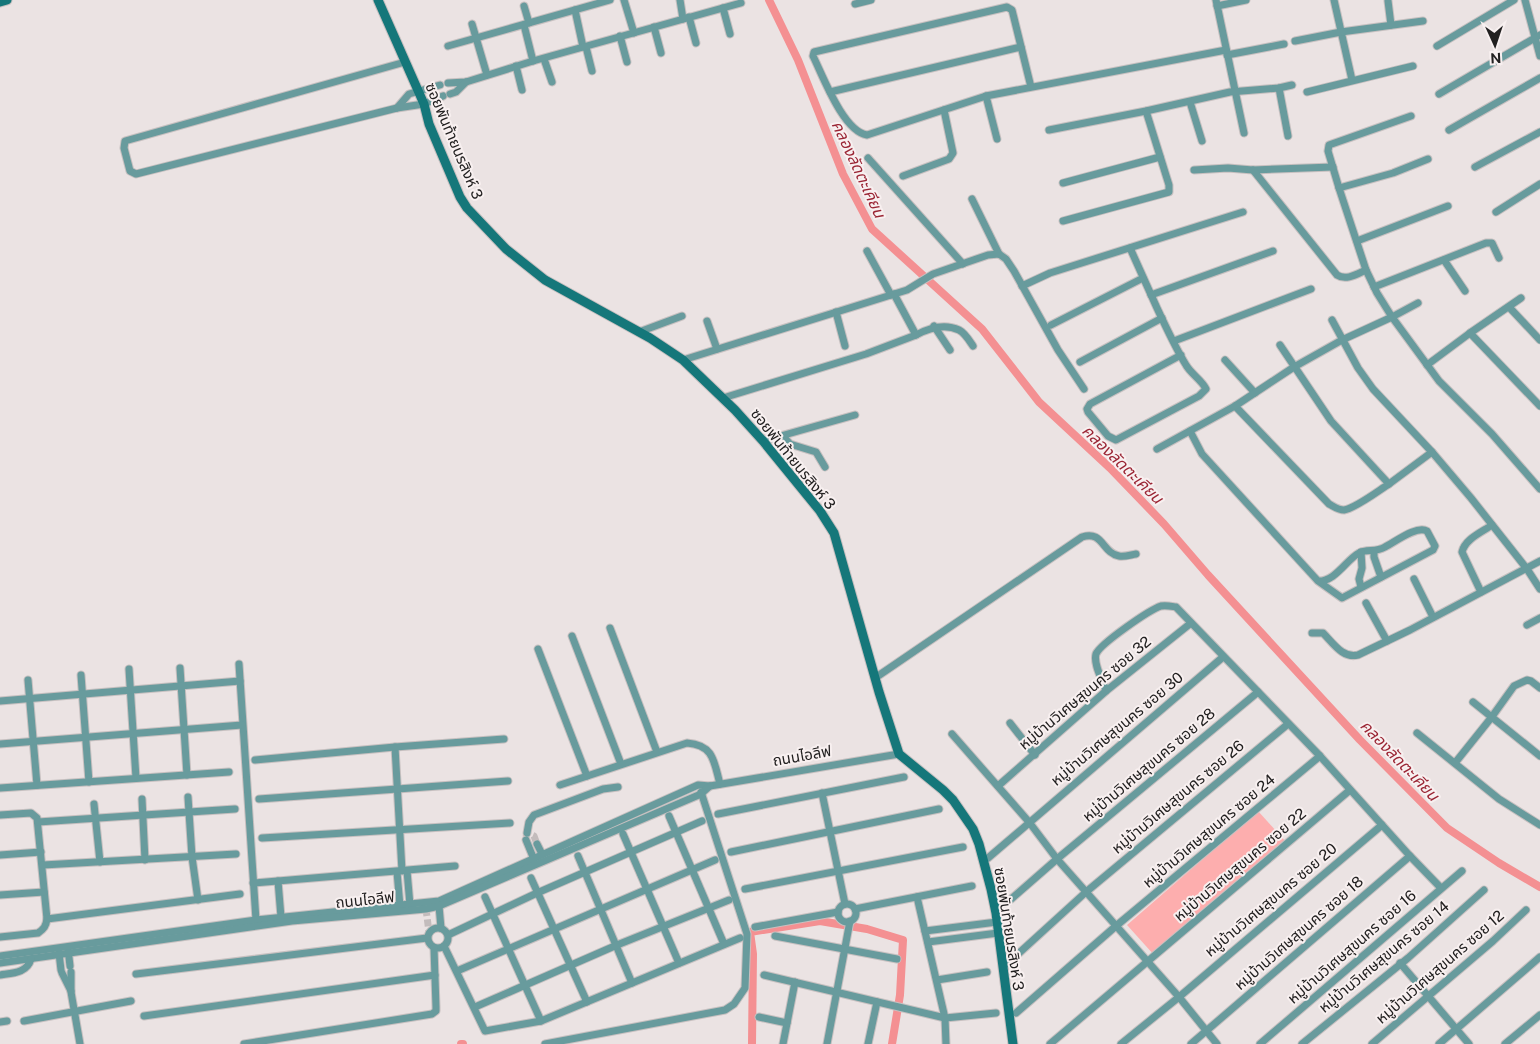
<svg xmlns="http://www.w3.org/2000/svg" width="1540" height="1044" viewBox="0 0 1540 1044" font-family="'Public Sans','Noto Sans Thai',sans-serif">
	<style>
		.green { fill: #fdaeae }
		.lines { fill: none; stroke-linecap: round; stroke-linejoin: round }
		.canal { stroke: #f49092; stroke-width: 8 }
		.street-tunnel { stroke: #c3bcbc; stroke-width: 7; stroke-dasharray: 7 3.5; stroke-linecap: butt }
		.street-casing { stroke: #c7c0c0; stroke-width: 9 }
		.secondary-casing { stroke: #c7c0c0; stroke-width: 11 }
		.street { stroke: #689b9d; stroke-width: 7 }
		.secondary { stroke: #15777a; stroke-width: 9 }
		.labels { text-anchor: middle; stroke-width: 4; stroke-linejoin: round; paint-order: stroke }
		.street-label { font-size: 15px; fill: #222020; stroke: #f8f0f0 }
		.water-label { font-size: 16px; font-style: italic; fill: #9a2534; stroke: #f8f0f0 }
	</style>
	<rect width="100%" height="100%" fill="#ebe3e3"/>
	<path class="green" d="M1258,811L1286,842L1154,955L1127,925Z"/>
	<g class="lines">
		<g class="canal">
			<path d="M769,0L798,60L843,174L872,229L982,329L1039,402L1110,468L1164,524L1208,575L1360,740L1447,828L1499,863L1540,887"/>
			<path d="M461,1044H463"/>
			<path d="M752,1044L753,954L750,932L820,921L867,929L903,940L900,995L892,1044"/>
		</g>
		<g class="street-tunnel">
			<path d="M526,837L527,833L534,836L537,844"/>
			<path d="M426,909L429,932"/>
		</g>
		<g class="street-casing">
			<g id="street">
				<path d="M624,0L634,33"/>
				<path d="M680,0L683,19"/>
				<path d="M1216,0L1244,133"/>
				<path d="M1334,0L1352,80"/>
				<path d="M1525,0L1540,56"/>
				<path d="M1388,1L1391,25"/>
				<path d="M855,4L871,0"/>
				<path d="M524,6L529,23"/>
				<path d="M1217,6L1246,0"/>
				<path d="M723,8L730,34"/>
				<path d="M575,10L583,47"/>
				<path d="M689,17L696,43"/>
				<path d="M472,24L487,75"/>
				<path d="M524,25L533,61"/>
				<path d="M654,27L661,53"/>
				<path d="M620,36L627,62"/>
				<path d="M1295,41L1341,32L1423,21"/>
				<path d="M448,46L610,0"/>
				<path d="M1437,46L1514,0"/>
				<path d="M586,47L592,71"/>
				<path d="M1227,55L1284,44"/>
				<path d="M544,59L552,82"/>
				<path d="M405,62L125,141L124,148L130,171L136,174L397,108L424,104L443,96"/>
				<path d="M516,66L522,90"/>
				<path d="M448,83L466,82L533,61L741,3"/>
				<path d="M1031,87L1012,10L1007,7L814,52L813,56C823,76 843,131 867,135L986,96L1226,50"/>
				<path d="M1279,88L1288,136"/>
				<path d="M830,92L1021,47"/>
				<path d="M1307,92L1413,66"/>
				<path d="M450,94L456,92L466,82"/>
				<path d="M1439,94L1540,35"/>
				<path d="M986,96L997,139"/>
				<path d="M1190,102L1202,141"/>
				<path d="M397,108L409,94L440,85"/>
				<path d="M1411,116L1329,145L1328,151L1339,188L1366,270L1377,293L1392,317L1439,381L1492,434L1540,489"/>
				<path d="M1049,130L1146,111L1230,92L1279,88L1292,85"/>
				<path d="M1449,130L1540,78"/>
				<path d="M868,158L963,264"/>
				<path d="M1475,167L1540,132"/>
				<path d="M1194,170L1228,168L1253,170L1333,167"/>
				<path d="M1253,170L1337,275C1346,281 1357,274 1366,270"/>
				<path d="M903,176L949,159L953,153L944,110"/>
				<path d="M1063,183L1160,157"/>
				<path d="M1339,188L1393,173L1428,159"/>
				<path d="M972,199L999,254"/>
				<path d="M1496,212L1540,184"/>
				<path d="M1063,221L1169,192V185L1146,111"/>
				<path d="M1357,241L1448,206"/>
				<path d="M1130,248L1157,308C1166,327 1175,347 1186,365C1191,374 1202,380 1206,389L1199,396L1116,440L1108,436L1088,412L1087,409L1090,404L1181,355"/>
				<path d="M867,251L891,295"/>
				<path d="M1444,260L1465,291"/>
				<path d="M1022,286L1050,273L1243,212"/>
				<path d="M1374,287L1486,243H1492L1499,258"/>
				<path d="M894,294L916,335C929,328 944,323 959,330C965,333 969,340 973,346"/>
				<path d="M1151,295L1273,251"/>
				<path d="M1509,307L1540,340"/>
				<path d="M836,312L845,346"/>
				<path d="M1332,320L1358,368L1373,389L1432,452L1471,498L1527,569L1540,589"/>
				<path d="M707,321L717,349"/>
				<path d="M1051,325L1143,278"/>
				<path d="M934,326L950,350"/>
				<path d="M639,332L682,316"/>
				<path d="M1470,333L1521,298"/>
				<path d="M1174,341L1311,289"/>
				<path d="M1280,345L1331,421L1389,484L1432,452"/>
				<path d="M683,360L907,290L933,274L988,255L999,254L1006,259L1014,271L1058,350L1084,389"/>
				<path d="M1225,360L1255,393"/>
				<path d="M1080,362L1162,318"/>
				<path d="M1427,365L1470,333L1540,406"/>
				<path d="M723,398L866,354L916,335"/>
				<path d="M1235,406L1329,504C1333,506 1338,510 1344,510C1356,508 1378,491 1389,484"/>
				<path d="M1190,431L1202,454L1318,581C1335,582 1346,560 1359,553C1367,548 1375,553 1385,547C1395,542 1417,525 1427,531L1435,546L1433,550L1342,598L1318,581"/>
				<path d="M783,436L790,444L816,452L825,467"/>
				<path d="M763,441L855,415"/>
				<path d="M1157,449L1235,406L1294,367L1342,340L1392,317L1418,303"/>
				<path d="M1374,551V557L1381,577"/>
				<path d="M1361,552L1362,568L1359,579L1361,587"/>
				<path d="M1414,579L1433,617"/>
				<path d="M1481,592L1462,552C1465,539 1482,532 1492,525"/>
				<path d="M1366,603L1387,641"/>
				<path d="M1527,625L1540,618"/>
				<path d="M610,628L657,752"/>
				<path d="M1312,633H1323C1333,643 1343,659 1358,655L1410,630L1540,561"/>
				<path d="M572,636L621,764"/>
				<path d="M538,649L587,776"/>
				<path d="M239,664L256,920"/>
				<path d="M180,668L187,775"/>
				<path d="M129,669L136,778"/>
				<path d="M81,675L89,782"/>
				<path d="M875,678L1082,537C1103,530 1102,553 1119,556C1125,557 1130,555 1136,554"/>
				<path d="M28,680L37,785"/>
				<path d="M1106,691C1103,681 1093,664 1096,654C1100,644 1149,610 1161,606C1166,605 1170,606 1176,607L1320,756L1410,856L1441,888"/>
				<path d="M0,701L240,681"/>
				<path d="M1473,702L1540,756"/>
				<path d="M1010,723L1035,755"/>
				<path d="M1417,733L1499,799L1540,825"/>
				<path d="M952,734L1029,822L1057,859L1179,997L1217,1044"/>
				<path d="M0,744L242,725"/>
				<path d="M395,747L402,871"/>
				<path d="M255,760L395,747L504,739"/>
				<path d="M1455,763L1491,718L1514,686L1527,680L1531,681L1540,688"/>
				<path d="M560,785L687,743C714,745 714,762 720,784"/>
				<path d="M998,786L1106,691L1191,623"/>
				<path d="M0,788L229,772"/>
				<path d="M822,793L845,904"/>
				<path d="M188,797L192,857L198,900"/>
				<path d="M142,799L145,860"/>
				<path d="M259,799L508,781"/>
				<path d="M94,804L100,862"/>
				<path d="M718,814L904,777"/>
				<path d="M0,815L31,813L37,818L47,919C46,926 44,929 38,933L0,937"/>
				<path d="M669,816L724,944"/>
				<path d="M38,822L235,809"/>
				<path d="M527,833L529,822L534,815L603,789L618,787"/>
				<path d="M623,834L679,963"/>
				<path d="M262,838L510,823"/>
				<path d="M526,840L533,857"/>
				<path d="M537,844L542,854"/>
				<path d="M731,852L939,809"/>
				<path d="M0,855L41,852"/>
				<path d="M578,856L632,983"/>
				<path d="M988,858L1223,657"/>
				<path d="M43,865L236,854"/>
				<path d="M407,871L410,905"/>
				<path d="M397,872L400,906"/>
				<path d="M531,878L587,1002"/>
				<path d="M278,881L281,917"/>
				<path d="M253,883L455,866"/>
				<path d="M745,889L963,847"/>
				<path d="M0,895L44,892"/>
				<path d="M485,897L541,1021"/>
				<path d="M917,897L945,1018L946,1044"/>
				<circle cx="847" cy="913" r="9"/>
				<path d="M439,906L441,928"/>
				<path d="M1002,907L1057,859L1258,692"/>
				<path d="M855,909L972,886"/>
				<path d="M47,919L240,894"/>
				<path d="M755,927L838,912"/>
				<circle cx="438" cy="938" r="10"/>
				<path d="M925,931L997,922"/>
				<path d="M448,935L537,893L702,821"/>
				<path d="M775,936L897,959"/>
				<path d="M928,942L998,933"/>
				<path d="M444,946L485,1031L541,1021L740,938"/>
				<path d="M68,949L70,966"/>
				<path d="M59,953L61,970"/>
				<path d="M0,956L256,920L439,901L698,785L710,786L899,754"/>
				<path d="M0,963L292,921L426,909L439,906L701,794L710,786"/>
				<path d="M1400,963L1469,1044"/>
				<path d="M1007,964L1086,892L1288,724"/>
				<path d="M457,971L715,860"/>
				<path d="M71,972V992L80,1044"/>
				<path d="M62,973L71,991"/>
				<path d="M136,974L427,938"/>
				<path d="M0,975C13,973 27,973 31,959"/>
				<path d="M764,975L945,1018L996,1013"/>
				<path d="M937,980L987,972"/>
				<path d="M475,1007L617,945L729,900"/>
				<path d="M1016,1013L1116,926L1320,756"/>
				<path d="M144,1016L435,975"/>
				<path d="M759,1017L787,1023"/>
				<path d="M24,1021L131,1001"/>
				<path d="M0,1022L7,1021"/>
				<path d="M244,1044L432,1014L436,1011V1007L434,948"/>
				<path d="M545,1044L725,1010L734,1004L745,988L747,934L701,792"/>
				<path d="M783,1044L795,982"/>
				<path d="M827,1044L850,921"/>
				<path d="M868,1044L877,1002"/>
				<path d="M1050,1044L1350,790"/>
				<path d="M1121,1044L1179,997L1382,825"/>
				<path d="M1191,1044L1410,856"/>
				<path d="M1260,1044L1462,871"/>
				<path d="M1302,1044L1408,958L1484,890"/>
				<path d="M1372,1044L1493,941L1526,910"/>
				<path d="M1439,1044L1540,957"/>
				<path d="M1505,1044L1540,1015"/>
			</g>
		</g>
		<g class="secondary-casing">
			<g id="secondary">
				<path d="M378,0L424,104L429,124L460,197L467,208L506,249L545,280L650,338L683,360L735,410L763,441L820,511L834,533L879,692L899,754L943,790L953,800L973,829L979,844L991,889L996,913L1013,1044"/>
				<path d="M0,2L7,0"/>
			</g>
		</g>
		<use href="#street" class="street"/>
		<use href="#secondary" class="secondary"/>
	</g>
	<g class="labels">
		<g class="street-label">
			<text transform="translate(454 141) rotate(67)" y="5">ซอยพันท้ายนรสิงห์ 3</text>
			<text transform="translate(793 459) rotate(51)" y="5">ซอยพันท้ายนรสิงห์ 3</text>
			<text transform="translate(1085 693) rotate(-40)" y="5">หมู่บ้านวิเศษสุขนคร ซอย 32</text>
			<text transform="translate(1117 729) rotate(-40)" y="5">หมู่บ้านวิเศษสุขนคร ซอย 30</text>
			<text transform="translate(802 756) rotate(-10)" y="5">ถนนไอลีฟ</text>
			<text transform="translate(1149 765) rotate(-40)" y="5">หมู่บ้านวิเศษสุขนคร ซอย 28</text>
			<text transform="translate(1178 797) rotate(-40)" y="5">หมู่บ้านวิเศษสุขนคร ซอย 26</text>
			<text transform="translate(1209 831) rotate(-40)" y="5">หมู่บ้านวิเศษสุขนคร ซอย 24</text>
			<text transform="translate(1240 865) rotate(-40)" y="5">หมู่บ้านวิเศษสุขนคร ซอย 22</text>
			<text transform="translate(365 900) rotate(-6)" y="5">ถนนไอลีฟ</text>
			<text transform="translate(1271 900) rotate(-40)" y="5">หมู่บ้านวิเศษสุขนคร ซอย 20</text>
			<text transform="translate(1009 929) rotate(81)" y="5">ซอยพันท้ายนรสิงห์ 3</text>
			<text transform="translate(1299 933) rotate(-41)" y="5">หมู่บ้านวิเศษสุขนคร ซอย 18</text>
			<text transform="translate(1352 947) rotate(-41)" y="5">หมู่บ้านวิเศษสุขนคร ซอย 16</text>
			<text transform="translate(1384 957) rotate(-40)" y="5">หมู่บ้านวิเศษสุขนคร ซอย 14</text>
			<text transform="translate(1440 967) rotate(-41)" y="5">หมู่บ้านวิเศษสุขนคร ซอย 12</text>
		</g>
		<g class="water-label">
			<text transform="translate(859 169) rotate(65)" y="6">คลองลัดตะเคียน</text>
			<text transform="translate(1123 464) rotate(44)" y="6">คลองลัดตะเคียน</text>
			<text transform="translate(1400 760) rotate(46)" y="6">คลองลัดตะเคียน</text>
		</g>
	</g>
	<g transform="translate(1495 45) rotate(177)" stroke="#f8f0f0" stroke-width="4" paint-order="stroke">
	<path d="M0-4L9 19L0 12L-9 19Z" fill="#222020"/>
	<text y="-8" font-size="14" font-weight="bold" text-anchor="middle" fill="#222020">N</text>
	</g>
</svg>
